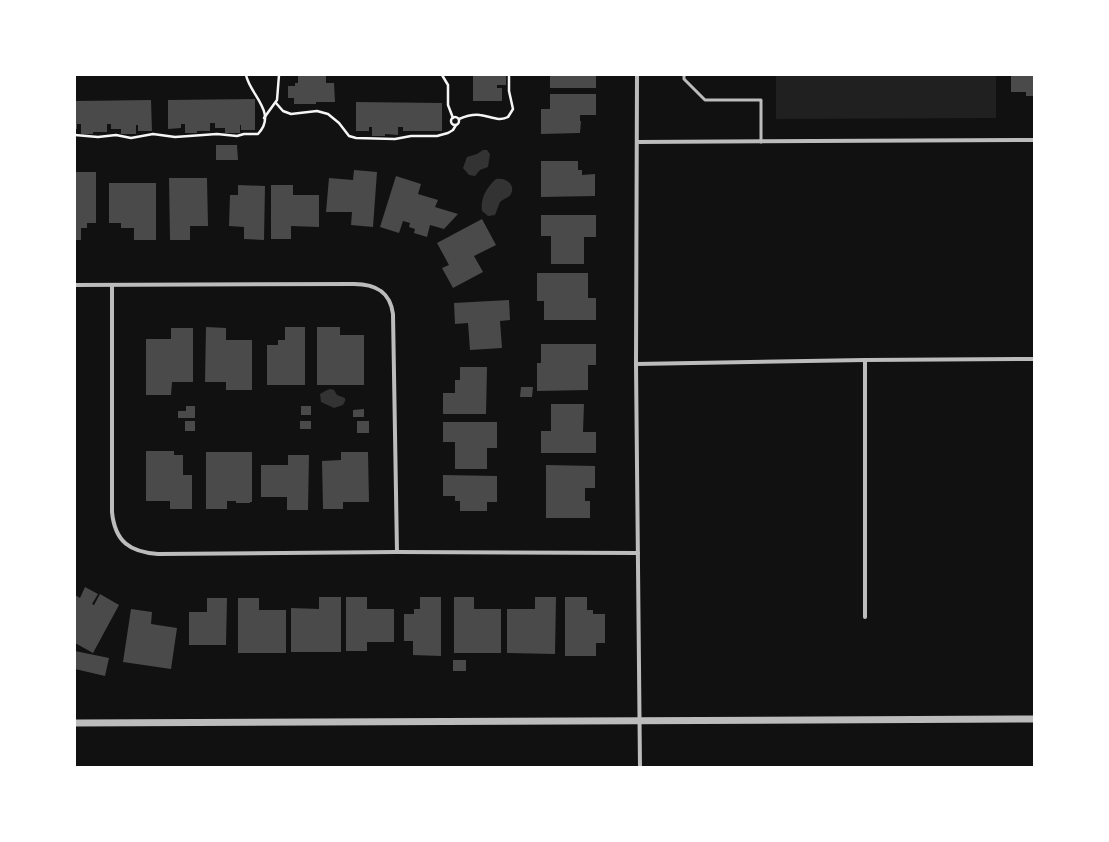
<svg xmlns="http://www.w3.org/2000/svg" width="1109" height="842" viewBox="0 0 1109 842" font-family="'Source Sans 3',sans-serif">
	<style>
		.green { fill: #202020 }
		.water { fill: #333 }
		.building { fill: #4a4a4a }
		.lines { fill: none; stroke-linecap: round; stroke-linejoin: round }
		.path { stroke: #f5f5f5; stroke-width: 2.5 }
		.service { stroke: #bcbcbc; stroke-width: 3 }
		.minor { stroke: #bcbcbc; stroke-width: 4 }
		.tertiary { stroke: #bcbcbc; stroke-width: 7 }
	</style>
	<rect width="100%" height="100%" fill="#111"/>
	<path class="green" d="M776,75H996V118L776,119Z"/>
	<g class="water">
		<path d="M483,150H487L490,154L488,167L480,170L475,176L469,175L463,168L467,157L477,154Z"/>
		<path d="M496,179C505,177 516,184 511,194C509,198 503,199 500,202L495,215L488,216L482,211C480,198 487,187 496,179Z"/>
		<path d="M331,389L334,390L337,395L345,398V401L343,405L334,408L321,402L320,394L327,390Z"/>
	</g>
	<g class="building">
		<path d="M298,75H326V83H334L335,102H316V104H294V98H288V86H295V83H298Z"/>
		<path d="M473,75H506V85H497V88H502V101H473Z"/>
		<rect x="550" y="75" width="46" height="13"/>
		<path d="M1011,75H1034V96H1026V92H1011Z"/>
		<path d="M550,94H596V115H580V121H581L580,133L541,134V109H550Z"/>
		<path d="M255,99V130H241V125H240V133H225V128H215V123H210V131H197V133H185V124H181V128L168,129V100Z"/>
		<path d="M151,100L152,131H138V125H136V134H121V129H111V124H107V132H93V134H81V124H77V129H75V101Z"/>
		<path d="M356,102L442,103V131H403V127H398V135L385,134V136H372V127H369V131H356Z"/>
		<path d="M216,145H237L238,160H216Z"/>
		<path d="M541,161H578V170H582V175L595,174V196L541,197Z"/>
		<path d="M354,170L377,172L373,227L351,225L352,212H326L329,178L353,180Z"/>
		<path d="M75,172H96V223H87V228H81V240H75Z"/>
		<path d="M396,176L421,184L418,194L438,200L435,207L458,214L444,229L430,225L427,237L414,233L415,229L409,227L410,223L403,221L399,233L380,227Z"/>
		<path d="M169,178H207L208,226H190V240H170Z"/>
		<path d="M109,183H156V240H134V228H121V223H109Z"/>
		<path d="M238,185L265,186L264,240L244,239V227L229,226L230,195H238Z"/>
		<path d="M271,185H293V195H319V227L291,226V239H271Z"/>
		<path d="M541,215H596V237H584V264H551V236H541Z"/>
		<path d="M482,219L496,245L474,256L483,272L453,288L442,268L449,265L437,243Z"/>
		<path d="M537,273H588V298H596V320H544V301H537Z"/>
		<path d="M509,300L510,320L500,321L502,348L470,350L468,323L455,324L454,303Z"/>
		<path d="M206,327L226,328V340H252V390H226V382H205Z"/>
		<path d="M285,327H305V385H267V345H278V340H285Z"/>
		<path d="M317,327H340V335H364V385H317Z"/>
		<path d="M171,328H193V382H172L171,395H146V339H171Z"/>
		<path d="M541,344H596V365H588V390L537,391V363H541Z"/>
		<path d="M460,367H487L486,414H443V393H455V380H460Z"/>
		<path d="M521,387H533L532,397H520Z"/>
		<path d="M551,404H584L583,432H596V453H541V431H551Z"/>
		<path d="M186,406H195V418H178V411H186Z"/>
		<rect x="301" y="406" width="10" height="9"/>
		<path d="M364,409V417H353V410Z"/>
		<rect x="185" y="421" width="10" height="10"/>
		<rect x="300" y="421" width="11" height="8"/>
		<rect x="357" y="421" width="12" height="12"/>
		<path d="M443,422H497V448H487V469H455V442H443Z"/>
		<path d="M146,451H174V455H183V475H192V509H170V501H146Z"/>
		<path d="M206,452H252V502H250V503H236V501H227V509H206Z"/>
		<path d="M341,452H368L369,502H343V509H323L322,461L341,460Z"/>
		<path d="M288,455H309L308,510H287V497H261V465H288Z"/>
		<path d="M546,465L595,466V488H585V501H590V518H546Z"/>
		<path d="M443,475L497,476V502H487V511H460V501H455V496H443Z"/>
		<path d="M85,587L98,594L92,604L94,605L100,594L119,605L93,653L75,643V595L80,598Z"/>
		<path d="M319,597H341V652H291V608L319,609Z"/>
		<path d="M346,597H367V609H394V642H367V651H346Z"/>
		<path d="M420,597H441V656L413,655V641H404V614H414V609H420Z"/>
		<path d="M454,597H474V609H501V653H454Z"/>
		<path d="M535,597H556L555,654L507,653V609H535Z"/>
		<path d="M565,597H587V610H593V614H605V643H596V656H565Z"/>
		<path d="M207,598H227L226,645H189V612H207Z"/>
		<path d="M238,598H259V610H286V653H238Z"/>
		<path d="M131,609L152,612L151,624L177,628L171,669L123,662Z"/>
		<path d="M75,651L109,658L105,676L75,669Z"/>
		<rect x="453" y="660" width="13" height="11"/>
	</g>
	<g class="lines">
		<g class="path">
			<path d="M442,75L448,85V105L453,118"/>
			<path d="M276,103L283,111L291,114L317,111L328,114L339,123L349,136L356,138L395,139L411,136H437L448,133L453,130L456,125"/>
			<circle cx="455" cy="121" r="4"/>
			<path d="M264,118L277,100L279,75"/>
			<path d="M459,119C466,116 472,114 480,115C490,116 499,122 508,117L513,109L509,91V75"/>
			<path d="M75,135L98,137L116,135L131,138L153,134L175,137L217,134L237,136L244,134H258C278,113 250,95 246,75"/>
		</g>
		<path class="service" d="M684,75V79L705,100H761V142"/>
		<g class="minor">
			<path d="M637,75L636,364L640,767"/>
			<path d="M637,142L1034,140"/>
			<path d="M75,285L354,284C375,284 390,291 393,314L397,552"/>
			<path d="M112,285V512C115,542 130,552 158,554L397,552L638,553"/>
			<path d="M865,360V617"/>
			<path d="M636,364L865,360L1034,359"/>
		</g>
		<path class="tertiary" d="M75,723L1034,719"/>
	</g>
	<rect width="1109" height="842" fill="none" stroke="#ffffff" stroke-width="152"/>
</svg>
